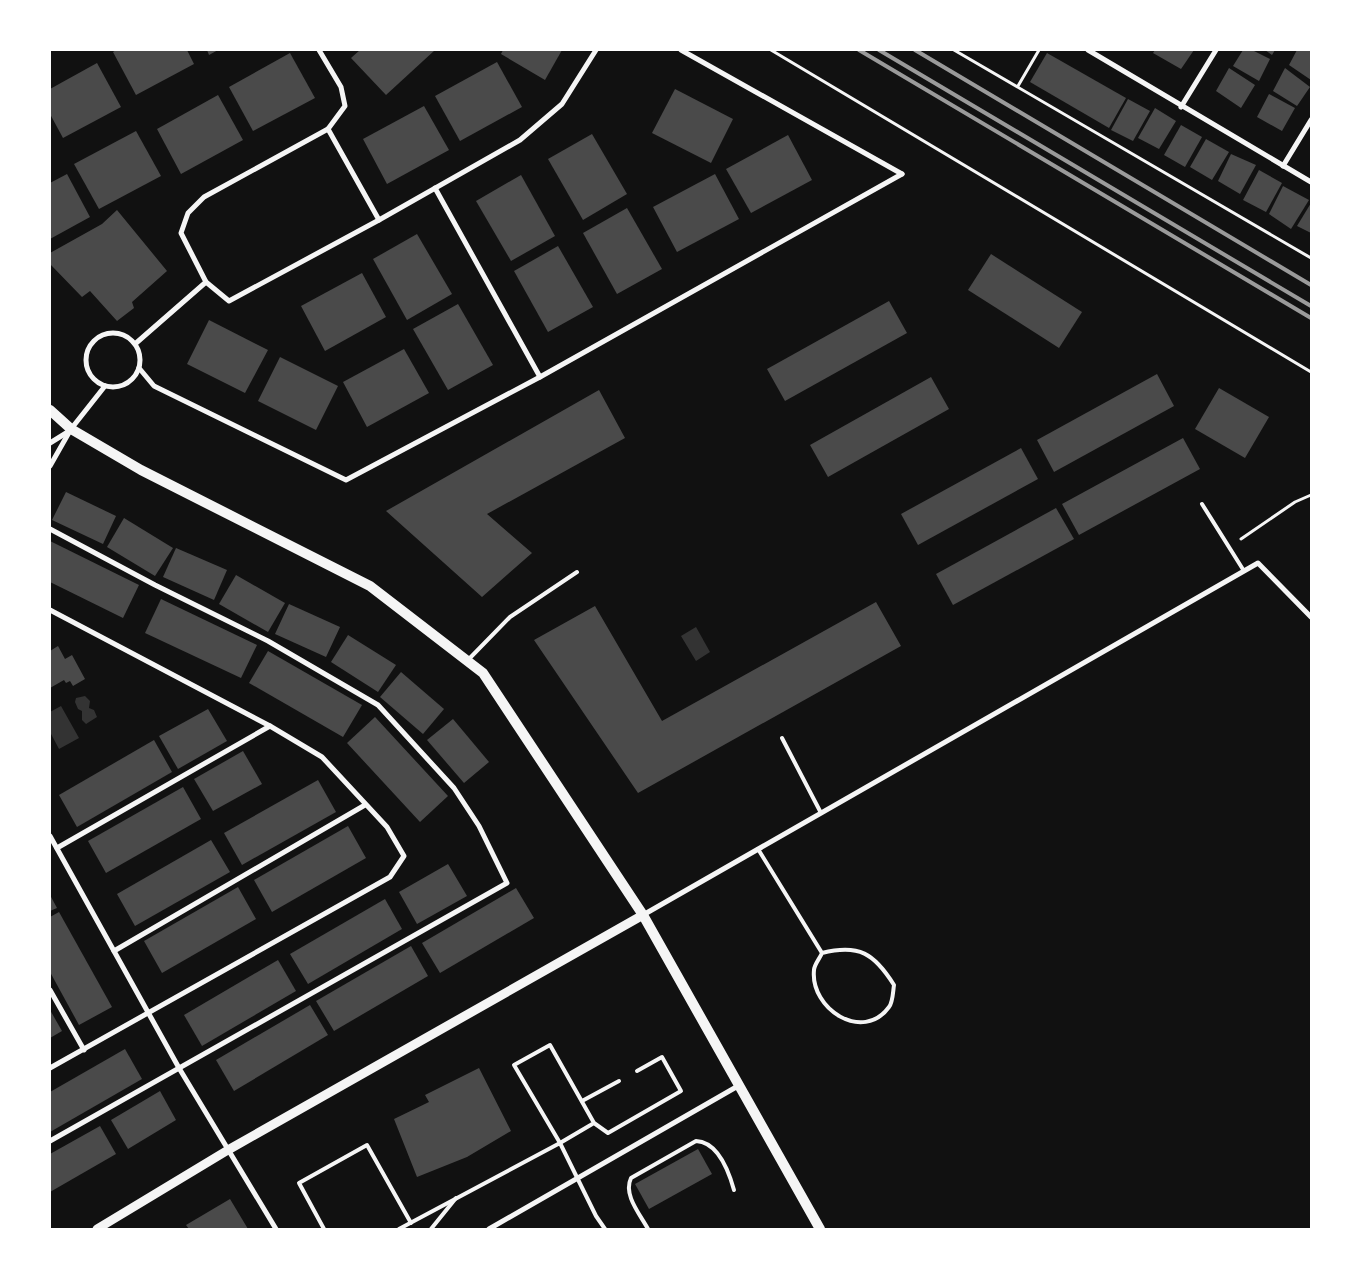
<svg xmlns="http://www.w3.org/2000/svg" width="1361" height="1279" viewBox="0 0 1361 1279" font-family="'Playfair Display',serif">
	<style>
		.water { fill: #333 }
		.building { fill: #4a4a4a }
		.lines { fill: none; stroke-linecap: round; stroke-linejoin: round }
		.path { stroke: #f5f5f5; stroke-width: 3 }
		.service { stroke: #f5f5f5; stroke-width: 4 }
		.minor { stroke: #f5f5f5; stroke-width: 5 }
		.tertiary { stroke: #f5f5f5; stroke-width: 9 }
		.secondary { stroke: #f5f5f5; stroke-width: 10 }
		.rail { stroke: #9a9a9a; stroke-width: 4 }
	</style>
	<rect width="100%" height="100%" fill="#111"/>
	<g class="water">
		<path d="M696,627L710,652L696,661L681,636Z"/>
		<path d="M85,696L90,701L89,708L94,710L97,717L86,724L82,720V711L78,709L75,702L76,698Z"/>
		<path d="M61,706L79,738L59,749L50,732V712Z"/>
	</g>
	<g class="building">
		<path d="M116,50H187L194,64L136,95L113,52Z"/>
		<path d="M207,50H218L209,55Z"/>
		<path d="M360,50H435L386,95L351,58Z"/>
		<path d="M503,50H562L545,80L501,54Z"/>
		<path d="M1155,50H1194L1181,69L1153,53Z"/>
		<path d="M1243,50H1252L1270,59L1259,81L1233,66Z"/>
		<path d="M1265,50H1275L1272,55Z"/>
		<path d="M1297,50H1311V80L1289,65Z"/>
		<path d="M290,53L315,98L253,131L229,87Z"/>
		<path d="M1047,53L1126,98L1109,128L1030,82Z"/>
		<path d="M497,62L522,107L460,141L435,96Z"/>
		<path d="M97,63L121,107L63,138L50,114V89Z"/>
		<path d="M1229,68L1255,85L1241,108L1216,91Z"/>
		<path d="M1285,68L1310,87L1297,106L1273,91Z"/>
		<path d="M675,89L733,119L711,163L652,133Z"/>
		<path d="M1269,94L1295,108L1282,131L1257,117Z"/>
		<path d="M218,95L243,140L181,174L157,129Z"/>
		<path d="M1128,99L1150,111L1133,141L1111,130Z"/>
		<path d="M424,106L449,150L387,184L363,139Z"/>
		<path d="M1155,108L1176,121L1159,149L1138,138Z"/>
		<path d="M1181,125L1202,137L1185,167L1164,155Z"/>
		<path d="M136,131L161,176L99,209L74,164Z"/>
		<path d="M592,134L627,194L583,220L548,159Z"/>
		<path d="M788,135L812,180L751,213L726,169Z"/>
		<path d="M1206,139L1229,152L1212,180L1190,167Z"/>
		<path d="M1231,154L1256,165L1240,194L1218,181Z"/>
		<path d="M1259,170L1282,183L1266,212L1243,200Z"/>
		<path d="M67,174L90,217L50,239V183Z"/>
		<path d="M715,174L739,219L677,252L653,207Z"/>
		<path d="M521,175L555,236L511,261L476,201Z"/>
		<path d="M1283,186L1309,200L1291,229L1269,214Z"/>
		<path d="M1311,203V233L1297,226Z"/>
		<path d="M627,208L662,269L617,294L583,233Z"/>
		<path d="M117,210L167,271L132,302L134,308L117,321L90,291L82,297L50,264V253L102,224Z"/>
		<path d="M417,234L452,294L407,320L373,259Z"/>
		<path d="M558,246L593,307L548,332L514,271Z"/>
		<path d="M991,254L1082,312L1059,348L968,290Z"/>
		<path d="M362,273L386,317L325,351L301,306Z"/>
		<path d="M889,301L907,333L785,401L767,369Z"/>
		<path d="M458,304L493,365L448,390L413,329Z"/>
		<path d="M209,320L268,350L245,393L187,364Z"/>
		<path d="M404,349L429,393L367,427L343,382Z"/>
		<path d="M280,357L338,386L316,430L258,401Z"/>
		<path d="M1157,374L1174,406L1054,472L1037,440Z"/>
		<path d="M931,377L949,409L828,477L810,445Z"/>
		<path d="M1219,388L1269,417L1245,458L1195,429Z"/>
		<path d="M599,390L625,438L487,514L532,553L482,597L386,511Z"/>
		<path d="M1183,438L1200,469L1079,535L1062,504Z"/>
		<path d="M1021,448L1038,479L918,545L901,514Z"/>
		<path d="M66,492L116,516L103,544L52,520Z"/>
		<path d="M1056,508L1074,539L953,605L936,574Z"/>
		<path d="M124,518L173,548L155,576L107,547Z"/>
		<path d="M50,541L139,585L123,618L50,582Z"/>
		<path d="M176,548L227,570L214,600L163,577Z"/>
		<path d="M236,575L285,603L268,632L219,604Z"/>
		<path d="M161,599L257,645L241,678L145,633Z"/>
		<path d="M876,602L901,646L638,793L534,640L595,606L662,721Z"/>
		<path d="M289,604L340,627L326,657L275,634Z"/>
		<path d="M348,635L396,665L378,692L331,662Z"/>
		<path d="M58,646L65,659L72,655L85,679L73,686L70,681L66,683L64,680L50,688V651Z"/>
		<path d="M268,651L362,705L343,737L249,683Z"/>
		<path d="M401,672L444,709L423,734L380,697Z"/>
		<path d="M208,709L227,741L178,769L159,736Z"/>
		<path d="M375,717L448,796L420,822L347,743Z"/>
		<path d="M453,719L489,762L464,783L427,740Z"/>
		<path d="M154,740L172,772L77,827L59,795Z"/>
		<path d="M243,751L262,784L213,811L194,779Z"/>
		<path d="M318,780L336,812L242,865L224,833Z"/>
		<path d="M183,787L201,819L106,873L88,841Z"/>
		<path d="M348,826L366,858L272,912L254,880Z"/>
		<path d="M211,840L230,872L135,926L117,894Z"/>
		<path d="M448,864L467,896L417,924L399,892Z"/>
		<path d="M238,887L256,919L162,973L144,941Z"/>
		<path d="M516,888L534,918L440,973L422,943Z"/>
		<path d="M50,895L57,908L50,911Z"/>
		<path d="M385,899L402,929L308,984L290,954Z"/>
		<path d="M59,912L112,1007L79,1025L50,972V917Z"/>
		<path d="M411,946L428,976L334,1031L316,1001Z"/>
		<path d="M278,960L296,991L202,1046L184,1015Z"/>
		<path d="M310,1005L328,1035L234,1091L216,1060Z"/>
		<path d="M50,1010L62,1031L50,1038Z"/>
		<path d="M125,1049L142,1079L50,1132V1092Z"/>
		<path d="M479,1068L511,1131L467,1157L417,1177L394,1119L429,1102L425,1095Z"/>
		<path d="M160,1091L176,1120L128,1149L111,1120Z"/>
		<path d="M100,1126L116,1154L50,1192V1154Z"/>
		<path d="M698,1149L712,1174L649,1209L635,1184Z"/>
		<path d="M230,1199L248,1229H189L186,1225Z"/>
	</g>
	<g class="lines">
		<g class="path">
			<path d="M771,50L1311,372"/>
			<path d="M954,50L1311,258"/>
			<path d="M1018,86L1039,50"/>
			<path d="M1241,539L1295,502L1311,495"/>
		</g>
		<g class="service">
			<path d="M1202,504L1244,571"/>
			<path d="M467,661L510,617L577,572"/>
			<path d="M782,738L821,813"/>
			<path d="M758,849L822,953C859,944 874,953 894,985C893,991 893,1002 889,1007C863,1043 810,1009 814,970C814,965 820,958 822,953"/>
			<path d="M582,1101L619,1081"/>
			<path d="M594,1123L550,1045L514,1065L560,1143L594,1123L608,1133L681,1091L662,1057L637,1071"/>
			<path d="M324,1229L299,1183L367,1145L411,1223"/>
			<path d="M399,1229L560,1143L596,1216L605,1229"/>
			<path d="M431,1229L456,1198"/>
			<path d="M648,1229C640,1214 623,1195 631,1178L696,1141C718,1142 729,1172 734,1190"/>
		</g>
		<g class="minor">
			<path d="M319,50L341,87L345,106L328,129L379,220"/>
			<path d="M681,50L902,174"/>
			<path d="M1088,50L1311,182"/>
			<path d="M1181,107L1216,50"/>
			<path d="M328,129L204,197L188,213L181,233L206,282L229,301L379,220L520,140L562,104L596,50"/>
			<path d="M1283,166L1311,120"/>
			<path d="M435,188L540,377"/>
			<circle cx="113" cy="360" r="27"/>
			<path d="M135,344L206,282"/>
			<path d="M139,368L154,386L346,480L540,377L902,174"/>
			<path d="M50,443L71,430"/>
			<path d="M50,466L71,429L105,386"/>
			<path d="M50,529L155,585L268,641L378,705L454,788L479,826L507,883L50,1141"/>
			<path d="M50,610L270,726L322,757L387,827L404,856L390,877L50,1068"/>
			<path d="M50,836L179,1068L276,1229"/>
			<path d="M57,848L270,726"/>
			<path d="M643,915L1258,563L1311,617"/>
			<path d="M114,951L365,805"/>
			<path d="M50,990L84,1050"/>
			<path d="M489,1229L738,1086"/>
		</g>
		<path class="tertiary" d="M97,1229L228,1150L643,915"/>
		<path class="secondary" d="M50,410L71,429L141,470L370,586L483,673L643,915L820,1229"/>
		<g class="rail">
			<path d="M859,50L1311,318"/>
			<path d="M879,50L1311,306"/>
			<path d="M915,50L1311,285"/>
		</g>
	</g>
	<rect width="1361" height="1279" fill="none" stroke="#ffffff" stroke-width="102"/>
</svg>
